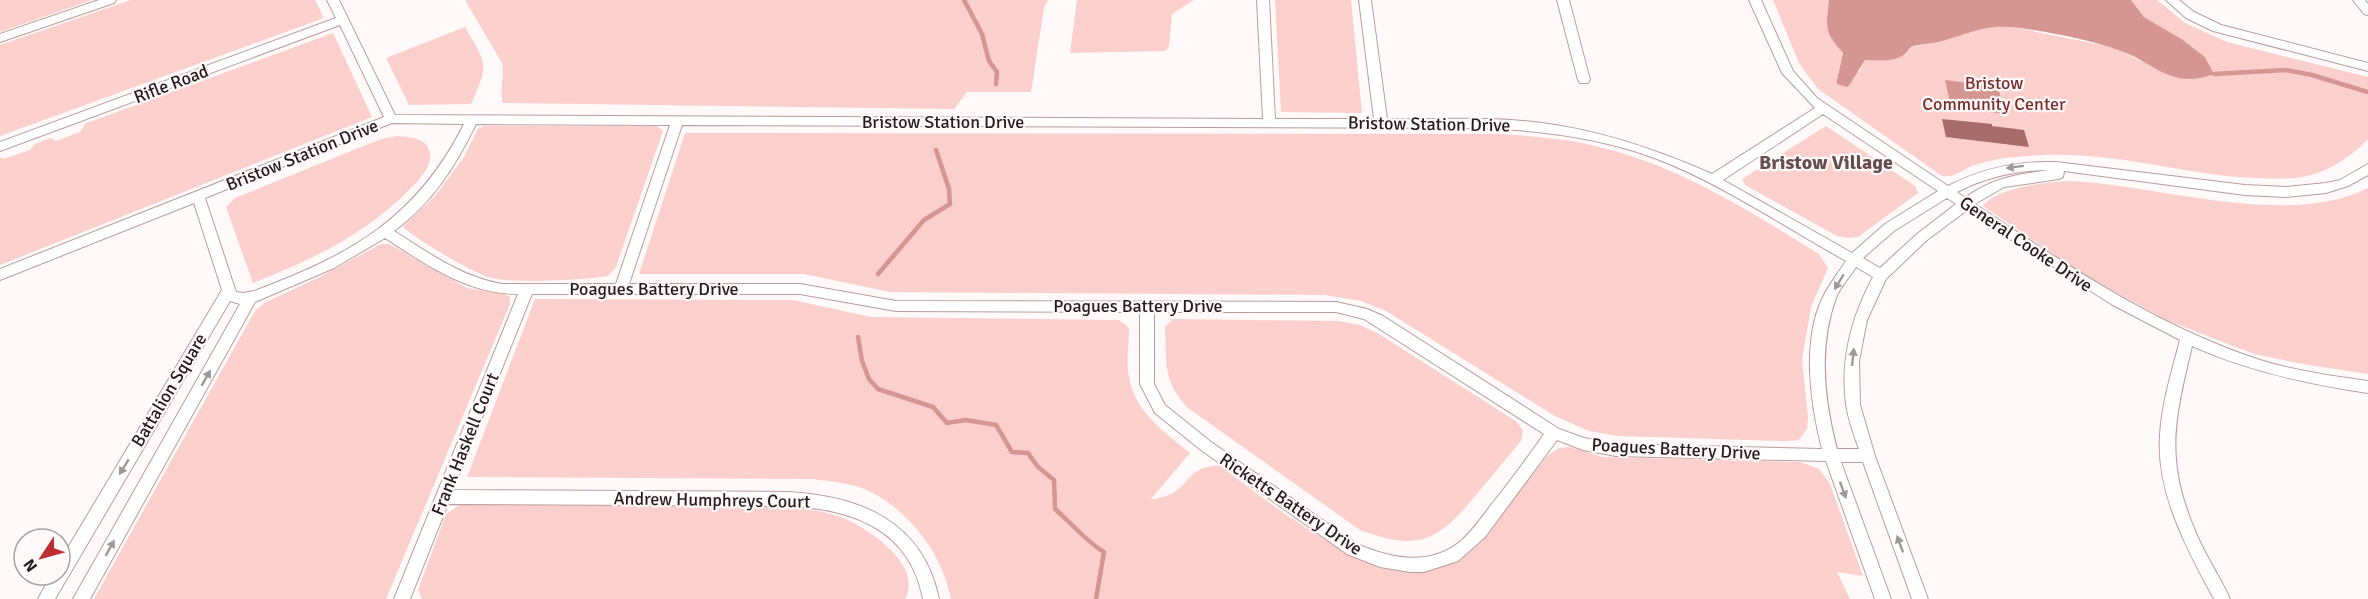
<svg xmlns="http://www.w3.org/2000/svg" width="2368" height="599" viewBox="0 0 2368 599" font-family="Signika,sans-serif">
	<style>
		.green { fill: #fbcfcc }
		.water { fill: #d59691 }
		.lines { fill: none; stroke-linecap: round; stroke-linejoin: round }
		.stream { stroke: #d59691; stroke-width: 4.5 }
		.building { fill: #a76b68 }
		.street-casing { stroke: #b89e9c; stroke-width: 2 }
		.street { fill: #fff; fill-rule: evenodd }
		.oneway { fill: #9d9999 }
		.labels { text-anchor: middle; stroke-width: 4.5; stroke-linejoin: round; paint-order: stroke }
		.park-label { font-size: 18px; fill: #7a2e2d; stroke: #fff9f9 }
		.street-label { font-size: 18px; fill: #261c1c; stroke: #fff9f9 }
		.neighbourhood-label { font-size: 20px; font-weight: bold; fill: #654e4d; stroke: #fff9f9 }
	</style>
	<rect width="100%" height="100%" fill="#fff9f9"/>
	<g class="green">
		<path d="M0,0H92L0,32Z"/>
		<path d="M131,0H315L324,18L0,136V45Z"/>
		<path d="M465,0H1048L1044,8L1031,92H967L954,109L503,103C499,89 505,77 502,63Z"/>
		<path d="M1077,0H1194L1172,14L1169,46L1165,51L1070,53Z"/>
		<path d="M1275,0H1351L1362,113L1281,112Z"/>
		<path d="M1773,0H1829C1826,25 1825,34 1843,53L1837,80L1860,71L1865,60L1905,54L1912,47L1939,42L1982,27L2008,26L2106,46L2124,52L2140,61L2214,74L2205,57L2183,40L2144,17L2131,0H2157L2185,23L2227,42L2368,77V139C2350,158 2328,172 2302,177C2281,180 2260,178 2238,177C2174,171 2108,152 2044,155C2021,156 1993,158 1972,166C1962,170 1953,178 1942,176L1818,89L1799,63Z"/>
		<path d="M465,27C487,65 489,64 471,104L409,105L386,58Z"/>
		<path d="M333,33L372,117L0,265V157L4,159L30,150L35,144L50,138L56,141L80,132L86,123L95,120Z"/>
		<path d="M484,126H657L663,131L616,267L608,276C586,280 507,284 488,277C468,270 419,241 403,227L436,195L464,157L478,129Z"/>
		<path d="M1826,126L1915,186L1918,193L1858,237L1848,238L1837,236L1745,185L1742,179Z"/>
		<path d="M685,133L1498,134C1535,136 1571,139 1607,149C1682,168 1753,213 1819,254L1828,268L1811,307L1802,360L1808,417L1807,429L1799,440L1784,441L1618,436L1589,431L1555,416L1386,311L1361,301L1325,295L890,292L804,274H639Z"/>
		<path d="M397,136C411,137 428,138 430,154C432,167 418,181 410,189C365,235 311,260 253,283L226,207L235,198L381,139Z"/>
		<path d="M2070,181C2159,185 2288,229 2368,188V374L2303,364L2254,354L2169,321L2089,278L1983,206C1997,187 2048,182 2070,181Z"/>
		<path d="M381,244H389L467,288L504,294L510,297V304L386,599H94L255,311L266,302L318,278Z"/>
		<path d="M535,299L793,300L871,317L1118,320L1125,324L1129,329C1129,345 1126,362 1129,377C1134,411 1165,433 1190,453L1150,500C1157,498 1167,497 1173,493C1194,479 1187,469 1219,465C1279,509 1382,599 1461,558C1477,548 1487,532 1498,517C1514,497 1531,477 1547,456L1559,448L1570,447L1603,457L1800,462L1819,469L1830,484L1863,576L1837,572L1850,599H951C942,555 913,515 873,493C855,483 833,482 813,479L467,477Z"/>
		<path d="M1173,319L1339,321L1360,325L1379,334L1517,422L1523,431L1521,441C1506,459 1491,477 1476,495C1438,541 1419,552 1360,530L1188,408C1162,381 1167,362 1165,327Z"/>
		<path d="M461,504L787,506C804,509 824,511 841,517C868,528 924,565 905,599H422L418,590L446,514Z"/>
	</g>
	<g class="water">
		<path d="M1829,0H2131L2144,17L2183,40L2205,57L2214,74C2171,90 2157,64 2121,51C2091,40 2058,34 2027,29C1987,22 1975,32 1938,42C1930,44 1918,44 1911,47C1909,49 1907,52 1905,54C1892,63 1879,60 1865,60L1850,84L1847,87L1837,84V80L1843,53C1824,32 1826,28 1829,0Z"/>
		<path d="M1945,80L1998,87L2005,114L1951,107Z"/>
	</g>
	<g class="lines">
		<g class="stream">
			<path d="M964,0L982,34L989,61L997,72L996,84"/>
			<path d="M2214,74L2286,70L2312,75L2368,92"/>
			<path d="M878,274L924,220L950,204L949,189L936,150"/>
			<path d="M858,337L862,361L869,379L878,389L933,407L947,423L966,420L996,425L1012,452L1028,453L1038,467L1054,480L1055,509C1070,522 1088,543 1104,552L1096,599"/>
		</g>
	</g>
	<path class="building" d="M1942,119L1992,124V126L2024,130L2029,147L1946,137Z"/>
	<g class="lines">
		<g class="street-casing">
			<g id="street">
				<path d="M99,0H116L114,3L0,42V34Z"/>
				<path d="M327,0H339L395,115L1263,119L1257,0H1269L1275,119H1374L1359,0H1371L1387,119C1438,120 1491,116 1542,123C1602,131 1658,150 1712,174L1815,108L1782,73L1749,0H1761L1793,71L1817,98L1948,186C1983,168 2017,161 2056,162L2245,185L2286,187L2326,183L2340,180L2368,164V175L2348,186L2326,193L2286,197L2245,195L2064,171L2063,177L2059,179L2004,187L1975,204C2065,264 2156,326 2260,360C2295,371 2332,376 2368,381V393C2307,384 2248,371 2192,346C2173,426 2164,463 2200,542C2209,561 2221,579 2230,599H2214C2187,549 2156,493 2160,435C2162,402 2172,371 2180,340L2111,304L1966,211L1927,240L1886,279L1867,320L1859,361L1860,405L1875,456L1928,599H1912L1863,462H1841L1891,599H1875L1826,461L1616,456L1583,450L1557,440L1485,537L1458,561L1424,572H1410L1380,567L1347,554L1201,450L1155,413L1140,384V312L896,311L800,294H532L453,490L788,492C860,496 923,521 939,599H923C910,529 852,509 788,506L448,504L410,599H394L518,294C467,294 427,265 385,238L334,268L255,302L90,599H73L240,304L230,301L55,599H38L51,575H60V561L222,290L194,203L0,280V269L384,117L340,25L0,151V142L336,18ZM1823,114L1938,191L1885,224L1852,253L1723,180ZM392,123L464,124C417,218 351,255 254,291L243,293L236,292L205,198ZM476,124L670,125L616,284H502C461,277 429,253 394,231C432,204 456,165 476,124ZM682,125L1486,128C1544,131 1602,138 1657,159C1722,184 1785,227 1846,261C1839,272 1831,282 1825,293C1801,337 1810,402 1822,449L1616,444L1584,438L1559,429L1383,316L1367,309L1336,302L896,301L800,284H629ZM2050,170C2019,174 1991,178 1965,198L1957,192C1987,177 2017,170 2050,170ZM1947,198L1956,204L1917,234L1880,268L1863,258L1894,231ZM1856,267L1873,277C1852,316 1840,359 1846,404C1848,419 1854,435 1859,449H1837C1824,400 1818,347 1836,298C1840,287 1850,277 1856,267ZM1154,312H1336L1364,319L1544,434C1527,458 1510,482 1491,505C1482,517 1473,530 1462,540C1431,567 1392,559 1357,544L1211,442L1165,405L1154,384Z"/>
				<path d="M1557,0H1569L1590,80L1588,83H1580L1578,80Z"/>
				<path d="M2166,0H2179L2194,12L2221,25L2368,63V71L2213,31L2186,18Z"/>
				<path d="M2353,0H2365L2368,4V15L2364,14Z"/>
			</g>
		</g>
		<use href="#street" class="street"/>
	</g>
	<defs><path id="oneway-solid" d="M-6-.8H1V-3.2L6.5 0L1 3.2V.8H-6Z" transform="scale(1.5)"/></defs>
	<g class="oneway">
		<use href="#oneway-solid" transform="translate(2015 167) rotate(173)"/>
		<use href="#oneway-solid" transform="translate(1839 282) rotate(121)"/>
		<use href="#oneway-solid" transform="translate(1853 357) rotate(-84)"/>
		<use href="#oneway-solid" transform="translate(206 378) rotate(-60)"/>
		<use href="#oneway-solid" transform="translate(124 467) rotate(121)"/>
		<use href="#oneway-solid" transform="translate(1843 490) rotate(70)"/>
		<use href="#oneway-solid" transform="translate(1900 544) rotate(-110)"/>
		<use href="#oneway-solid" transform="translate(110 548) rotate(-61)"/>
	</g>
	<g class="labels">
		<g class="park-label">
			<text x="1994" y="89">Bristow<tspan x="1994" dy="21">Community Center</tspan></text>
		</g>
		<g class="street-label">
			<text transform="translate(171 84) rotate(-21)" y="6">Rifle Road</text>
			<text x="943" y="128">Bristow Station Drive</text>
			<text transform="translate(1429 124) rotate(1)" y="6">Bristow Station Drive</text>
			<text transform="translate(302 155) rotate(-22)" y="6">Bristow Station Drive</text>
			<text transform="translate(2026 244) rotate(34)" y="6">General Cooke Drive</text>
			<text x="654" y="295">Poagues Battery Drive</text>
			<text x="1138" y="312">Poagues Battery Drive</text>
			<text transform="translate(169 390) rotate(-59)" y="6">Battalion Square</text>
			<text transform="translate(465 444) rotate(-68)" y="6">Frank Haskell Court</text>
			<text transform="translate(1676 449) rotate(3)" y="6">Poagues Battery Drive</text>
			<text transform="translate(712 500) rotate(1)" y="6">Andrew Humphreys Court</text>
			<text transform="translate(1291 504) rotate(34)" y="6">Ricketts Battery Drive</text>
		</g>
		<g class="neighbourhood-label">
			<text x="1826" y="169">Bristow Village</text>
		</g>
	</g>
	<g transform="translate(42 557) rotate(234)"><circle r="28" fill="#fff9f9" stroke="#a8a1a1" stroke-width="1.5"/>
	<path d="M0-4.5L10 22L0 15L-10 22Z" fill="#bd2d34"/>
	<text y="-9" font-size="16" font-weight="bold" text-anchor="middle" fill="#261c1c">N</text>
	</g>
</svg>
